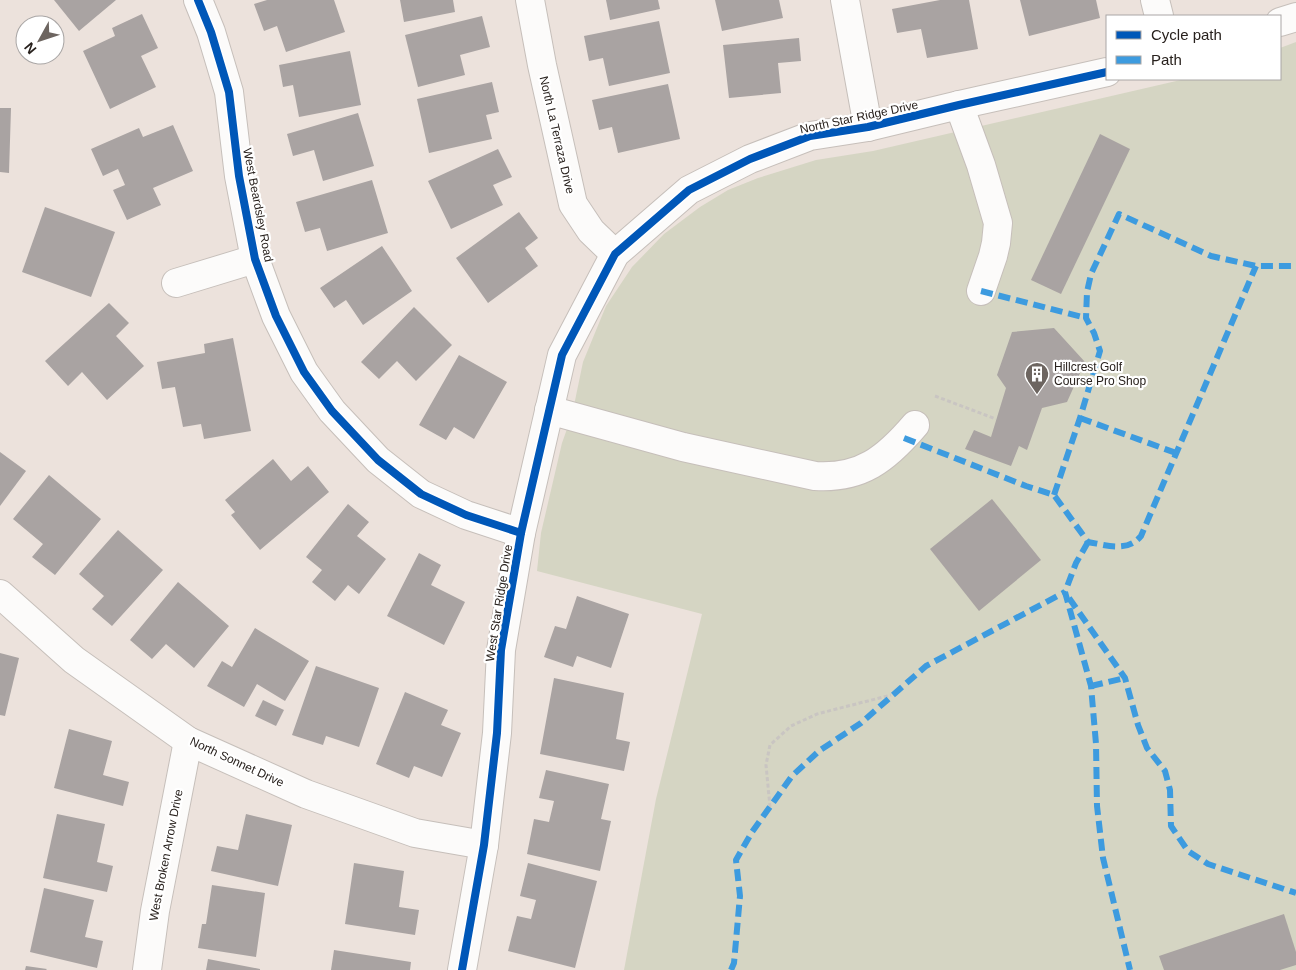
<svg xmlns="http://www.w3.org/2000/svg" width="1296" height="970" viewBox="0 0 1296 970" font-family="Helvetica,sans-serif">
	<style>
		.green { fill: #d5d5c3 }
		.building { fill: #a9a3a2 }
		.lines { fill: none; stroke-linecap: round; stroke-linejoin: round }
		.minor-casing { stroke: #c6bfba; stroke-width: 30 }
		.path { stroke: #c9c5c2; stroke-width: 3; stroke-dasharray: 4 2.5; stroke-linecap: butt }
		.minor { stroke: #fcfbfa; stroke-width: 28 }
		.quiet { stroke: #3d9bdf; stroke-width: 6; stroke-dasharray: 12 6; stroke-linecap: butt }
		.cycleway-casing { stroke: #fff; stroke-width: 11 }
		.cycleway { stroke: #0057b8; stroke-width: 8 }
		.labels { text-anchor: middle; stroke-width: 4.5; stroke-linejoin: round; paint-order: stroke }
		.street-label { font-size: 12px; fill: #28211d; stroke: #fff }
		.poi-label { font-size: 12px; fill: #28211d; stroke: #fff; text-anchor: start }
	</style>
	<rect width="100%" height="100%" fill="#ece2dc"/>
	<path class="green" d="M1296,42V970H624L656,799L702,614L537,571L541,533L562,443L572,415L583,362L606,306L632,267L664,234L700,207L728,190L758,178L816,160L873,151L1185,79H1280V48Z"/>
	<g class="building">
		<path d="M54,0H116L79,31Z"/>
		<path d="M267,0H334L345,32L286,52L277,26L264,31L254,4Z"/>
		<path d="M400,0H453L455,12L404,22Z"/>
		<path d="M606,0H658L660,9L610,20Z"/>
		<path d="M715,0H779L783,18L722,31Z"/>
		<path d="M940,0H969L978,49L927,58L921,29L897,33L892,9Z"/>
		<path d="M1020,0H1096L1100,18L1029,36Z"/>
		<path d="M142,14L158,48L141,56L156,87L110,109L83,51L115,36L112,28Z"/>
		<path d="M482,16L490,47L460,55L465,75L418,87L405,35Z"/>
		<path d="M659,21L670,73L609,86L603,58L589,61L584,36Z"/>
		<path d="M799,38L801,61L778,63L781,93L729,98L723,45Z"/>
		<path d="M350,51L361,105L299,117L293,85L283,87L279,65Z"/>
		<path d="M492,82L499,112L486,115L492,139L429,153L417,99Z"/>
		<path d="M668,84L680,139L618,153L612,127L599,130L592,100Z"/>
		<path d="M0,108H11L9,173L0,172Z"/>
		<path d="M358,113L374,166L323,181L314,150L293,156L287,134Z"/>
		<path d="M173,125L193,171L153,188L161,205L127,220L113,190L125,185L118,169L103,176L91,149L139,128L143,137Z"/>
		<path d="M1100,134L1130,149L1061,294L1031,280Z"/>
		<path d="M498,149L512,177L493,185L503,205L451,229L428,181Z"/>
		<path d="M372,180L388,233L327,251L320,228L305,232L296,202Z"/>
		<path d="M45,207L115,232L91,297L22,272Z"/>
		<path d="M519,212L538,238L525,248L538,266L488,303L456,258Z"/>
		<path d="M382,246L412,291L363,325L346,300L334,308L320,288Z"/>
		<path d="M109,303L129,323L116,336L144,366L107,400L82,372L68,386L45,361Z"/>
		<path d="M414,307L452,345L416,381L397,361L379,379L361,362Z"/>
		<path d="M1054,328L1085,362L1067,402L1042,408L1027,450L1019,446L1011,466L965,449L974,430L991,437L1006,388L997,375L1012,332Z"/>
		<path d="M233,338L251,431L204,439L201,424L183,427L175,387L162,389L157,362L205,353L204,344Z"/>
		<path d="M459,355L507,382L474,439L454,427L446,440L419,425Z"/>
		<path d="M0,452L26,471L0,506Z"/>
		<path d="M273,459L291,481L308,466L329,492L260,550L231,515L235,512L225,500Z"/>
		<path d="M49,475L101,519L55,575L32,557L43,544L13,519Z"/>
		<path d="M992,499L1041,560L979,611L930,549Z"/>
		<path d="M348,504L369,522L357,536L386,559L359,594L348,585L335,601L312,582L322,570L306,557Z"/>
		<path d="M118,530L163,570L112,626L92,609L104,596L79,574Z"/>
		<path d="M419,553L441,565L431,585L465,602L444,645L387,616Z"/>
		<path d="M178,582L229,626L194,668L166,644L152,659L130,640Z"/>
		<path d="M577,596L629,614L611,668L577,656L573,667L544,657L555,626L566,629Z"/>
		<path d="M255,628L309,661L285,701L257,684L244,707L207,686L222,661L232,667Z"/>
		<path d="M0,653L19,658L5,716L0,715Z"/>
		<path d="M316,666L379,688L359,747L326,736L323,745L292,735Z"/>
		<path d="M554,678L624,693L616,739L630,742L624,771L540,754Z"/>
		<path d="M405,692L448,710L441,725L461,733L442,777L414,766L409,778L376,764Z"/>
		<path d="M263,700L284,710L276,726L255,716Z"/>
		<path d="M69,729L112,741L103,775L129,782L123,806L54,788Z"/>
		<path d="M546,770L609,784L601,819L611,821L600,871L527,854L534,819L549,822L554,801L539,798Z"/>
		<path d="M57,814L105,824L97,862L113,866L107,892L43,878Z"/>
		<path d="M246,814L292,825L278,886L211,871L217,846L238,850Z"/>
		<path d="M354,863L404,871L399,907L419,910L415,935L345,924Z"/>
		<path d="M528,863L597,881L575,968L508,951L517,916L531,919L536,900L520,896Z"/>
		<path d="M212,885L265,893L256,957L198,948L202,924H206Z"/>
		<path d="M44,888L94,900L85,937L103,941L97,968L30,952Z"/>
		<path d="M1284,914L1296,952V965L1280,970H1164L1159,956Z"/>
		<path d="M334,950L411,962L410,970H331Z"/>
		<path d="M208,959L260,969V970H206Z"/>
		<path d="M26,966L47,969L46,970H25Z"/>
	</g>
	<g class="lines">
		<g class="minor-casing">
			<g id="minor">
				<path d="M198,0L211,32L229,92L239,176L255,259L276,316L304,372L332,411L378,460L421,494L466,515L521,533"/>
				<path d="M530,0L542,65L573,204L591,231L615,254"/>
				<path d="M845,0L868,127"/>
				<path d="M1155,0L1159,16"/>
				<path d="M1280,22L1296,17"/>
				<path d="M959,105L981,165L998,223L996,243L993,256L981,291"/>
				<path d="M176,283L255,259"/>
				<path d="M549,410L683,447L815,476C861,479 886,459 915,425"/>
				<path d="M0,594L74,660L188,741L306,794L415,833L484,845"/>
				<path d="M147,970L155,911L188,741"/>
				<path d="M462,970L484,845L497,733L501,650L521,533L562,355L615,254L689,190L750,159L810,136L868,127L959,105L1107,72"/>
			</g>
		</g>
		<g class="path">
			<path d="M935,396L996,419"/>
			<path d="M770,807L766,765L770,745L791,726L817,714L891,695"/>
		</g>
		<use href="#minor" class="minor"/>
		<g class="quiet">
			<path d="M981,291L1086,318"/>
			<path d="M1080,418L1176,453"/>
			<path d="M904,438L1026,486L1054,495L1088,542C1106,545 1127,553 1141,536L1256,266"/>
			<path d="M1054,495L1080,418L1100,351L1094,333L1086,318L1087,292L1091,274L1119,214L1211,256L1256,266H1296"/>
			<path d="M1088,542L1076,563L1065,592L1091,686L1096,744L1097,806L1103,858L1130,970"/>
			<path d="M1069,598L1125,678L1138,725L1147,748L1165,771L1170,790L1171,826L1188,851L1208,864L1296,893"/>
			<path d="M1091,686L1125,678"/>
			<path d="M731,970L734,963L740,896L736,860L752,832L792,776L819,751L861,723L926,666L1065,592"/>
		</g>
		<g class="cycleway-casing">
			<g id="cycleway">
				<path d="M198,0L211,32L229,92L239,176L255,259L276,316L304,372L332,411L378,460L421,494L466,515L521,533"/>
				<path d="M462,970L484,845L497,733L501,650L521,533L562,355L615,254L689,190L750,159L810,136L868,127L959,105L1107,72"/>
			</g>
		</g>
		<use href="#cycleway" class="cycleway"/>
	</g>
	<defs>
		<g id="building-pin" transform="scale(1.25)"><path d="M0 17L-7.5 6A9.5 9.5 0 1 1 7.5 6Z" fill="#6d6560" stroke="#fff"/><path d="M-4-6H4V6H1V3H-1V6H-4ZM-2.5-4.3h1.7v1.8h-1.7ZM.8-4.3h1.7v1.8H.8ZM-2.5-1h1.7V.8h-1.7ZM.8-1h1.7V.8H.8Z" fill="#fff"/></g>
	</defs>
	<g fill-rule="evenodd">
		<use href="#building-pin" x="1037" y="374"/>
	</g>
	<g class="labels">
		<g class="street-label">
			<text transform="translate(859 117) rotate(-12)" y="4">North Star Ridge Drive</text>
			<text transform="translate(557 135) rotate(77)" y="4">North La Terraza Drive</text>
			<text transform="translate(258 205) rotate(79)" y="4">West Beardsley Road</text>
			<text transform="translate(499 603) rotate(-81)" y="4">West Star Ridge Drive</text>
			<text transform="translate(237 762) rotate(25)" y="4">North Sonnet Drive</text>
			<text transform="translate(166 855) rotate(-79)" y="4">West Broken Arrow Drive</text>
		</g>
		<g class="poi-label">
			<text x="1054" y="371">Hillcrest Golf<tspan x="1054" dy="14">Course Pro Shop</tspan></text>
		</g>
	</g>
	<rect x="1106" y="15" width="175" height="65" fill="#ffffff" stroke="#a9a6a5"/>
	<rect x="1116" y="31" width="25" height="8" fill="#0057b8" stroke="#a9a6a5"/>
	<text x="1151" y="40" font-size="15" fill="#28211d">Cycle path</text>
	<rect x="1116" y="56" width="25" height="8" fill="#3d9bdf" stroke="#a9a6a5"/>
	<text x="1151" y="65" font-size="15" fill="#28211d">Path</text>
	<g transform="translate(40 40) rotate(230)"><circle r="24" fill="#ffffff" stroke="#a9a6a5"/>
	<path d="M0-4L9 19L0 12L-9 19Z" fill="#6d6560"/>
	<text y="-8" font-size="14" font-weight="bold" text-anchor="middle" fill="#28211d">N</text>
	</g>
</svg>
